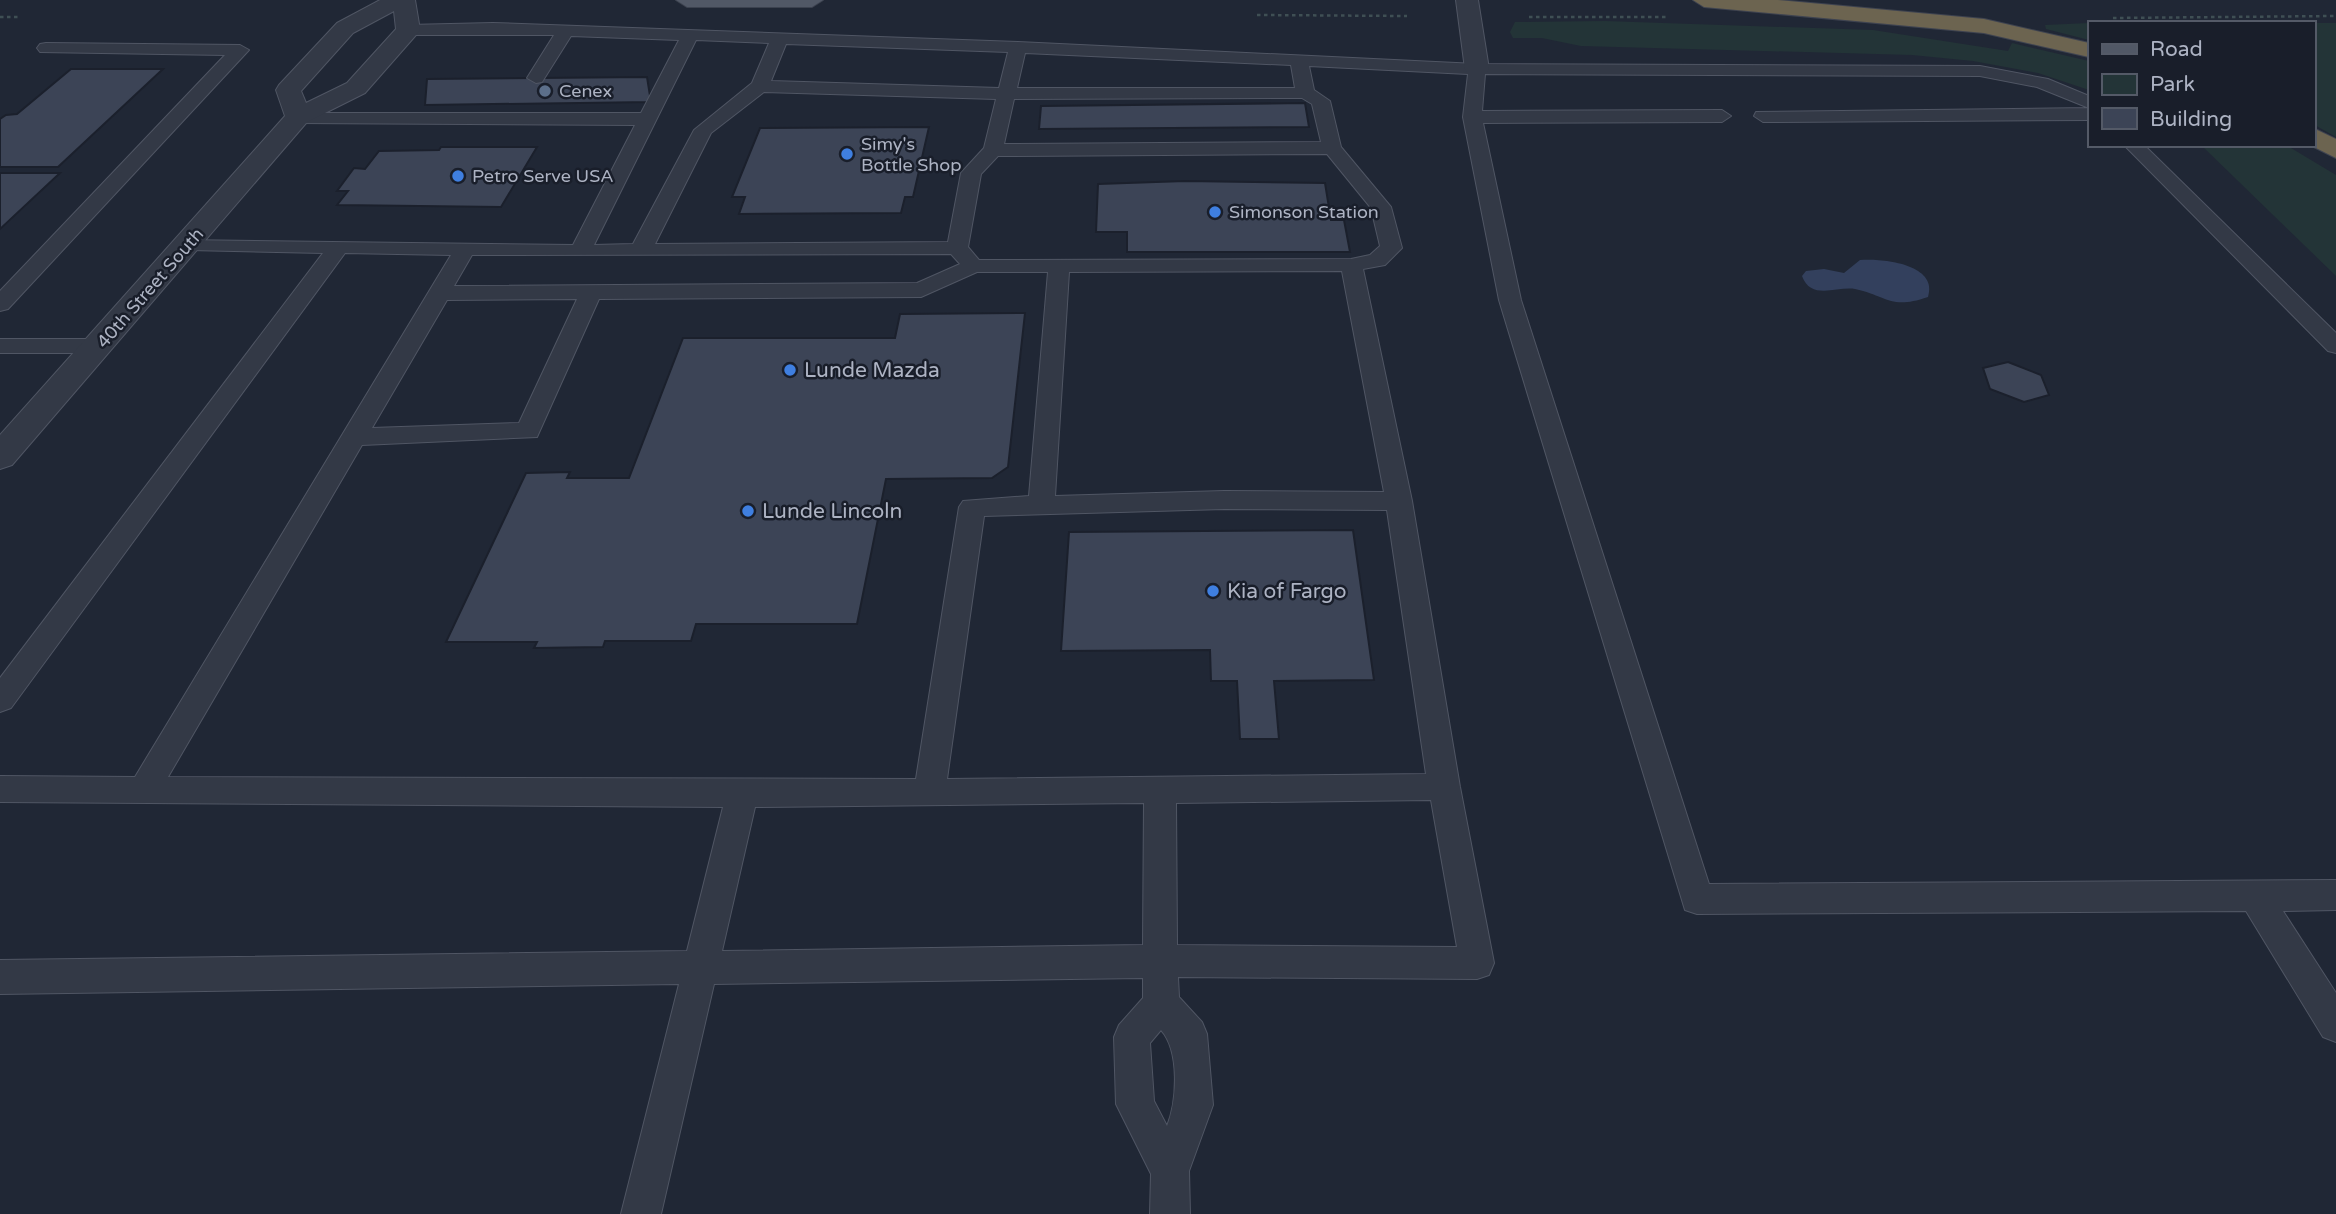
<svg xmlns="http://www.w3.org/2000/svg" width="2336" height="1214" viewBox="0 0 2336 1214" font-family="'Varela Round',sans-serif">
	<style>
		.green { fill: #233437 }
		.water { fill: #33405d }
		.building { fill: #3c4456; stroke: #1b202c; stroke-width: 2 }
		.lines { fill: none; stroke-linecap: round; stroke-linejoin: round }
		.service-casing { stroke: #505664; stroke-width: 2 }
		.minor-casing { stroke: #505664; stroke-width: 2 }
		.tertiary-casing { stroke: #505664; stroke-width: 2 }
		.primary-casing { stroke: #3c424f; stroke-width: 2 }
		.motorway-casing { stroke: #3e4350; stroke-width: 2 }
		.path { stroke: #3f4f54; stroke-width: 2.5; stroke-dasharray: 3.5 3.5; stroke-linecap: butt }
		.service { fill: #333946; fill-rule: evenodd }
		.minor { fill: #333946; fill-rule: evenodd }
		.tertiary { fill: #333946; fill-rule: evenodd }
		.primary { fill: #515866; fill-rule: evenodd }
		.motorway { fill: #6c6450; fill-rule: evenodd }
		.service-dot { fill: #5c6f8a; stroke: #191e2a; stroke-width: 2.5 }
		.shop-dot { fill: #3f7fe0; stroke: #191e2a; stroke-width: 2.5 }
		.labels { text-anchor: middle; stroke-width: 5; stroke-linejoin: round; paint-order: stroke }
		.far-poi-label { font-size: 18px; fill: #adb3c3; stroke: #191e2a; text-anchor: start }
		.far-street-label { font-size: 18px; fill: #adb3c3; stroke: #191e2a }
		.poi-label { font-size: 21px; fill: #adb3c3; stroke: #191e2a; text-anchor: start }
	</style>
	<rect width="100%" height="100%" fill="#202735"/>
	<g class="green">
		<path d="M1605,21L1873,30L2008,51L2012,43L2089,61V90L2038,73L1973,61L1912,55L1581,46L1542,38H1513L1510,32L1515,22Z"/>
		<path d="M2089,23V40L2046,29L2045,25Z"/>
		<path d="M2313,23H2336V137L2313,124Z"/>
		<path d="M2201,145H2286L2336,175V276Z"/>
	</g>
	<path class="water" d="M1860,260C1882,258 1939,264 1928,297C1890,310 1888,296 1855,289C1837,286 1811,301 1802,276L1806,271L1824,269L1844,273Z"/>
	<g class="building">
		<path d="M71,69H163L58,167H0V119L6,115L17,114Z"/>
		<path d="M647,77L651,102L425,105L427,79Z"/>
		<path d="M1305,103L1309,127L1039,129L1041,106Z"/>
		<path d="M929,127L913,197H905L901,213L739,214L745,197H732L760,128Z"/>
		<path d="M441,147H537L501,207L337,205L348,191H337L354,168L365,169L379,151L439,150Z"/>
		<path d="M0,173H60L0,229Z"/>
		<path d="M1185,181L1325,183L1331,220H1344L1350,252H1127V232H1096L1098,184Z"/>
		<path d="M1025,313L1008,467L992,478L886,479L857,624H696L691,641H605L603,647L534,648L537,642H446L526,473L570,472L567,478H629L683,338H895L900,314Z"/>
		<path d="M2008,362L2041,375L2049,395L2024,402L1990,389L1983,368Z"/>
		<path d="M1353,530L1374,680L1274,681L1279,739H1240L1237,681H1211L1210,650L1061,651L1069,532Z"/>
	</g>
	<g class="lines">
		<g class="service-casing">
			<g id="service">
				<path d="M493,23L1018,42L1477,64L1980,66L2048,79L2089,96V120L1763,122L1754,116L1756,112L2089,108L2037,87L1980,76L1485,74L1482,111L1722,110L1731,116L1722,122L1483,123L1521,300L1709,884L2336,880V910L2283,911L2336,993V1042L2323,1037L2246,911L1697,914L1685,910L1499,300L1463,117L1468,74L1309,66L1314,90L1330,101L1341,147L1391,207L1402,248L1385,265L1363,269L1412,501L1460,787L1494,963L1489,975L1477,979L1178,977L1179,997L1202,1022L1207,1034L1213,1105L1189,1171L1190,1214H1150L1151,1174L1116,1104L1114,1037L1119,1025L1143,998V978L714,984L661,1214H621L679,984L0,994V960L687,951L723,807L0,802V776L135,777L451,255L345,253L11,708L0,712V678L323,253L189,250L178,244L182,240L573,245L635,125L298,123L291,121L289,117L291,113H641L679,40L571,36L542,82L536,83L527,78L554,35H408L400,30L408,25ZM696,40L769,43L752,83L694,130L633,244L594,245ZM786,44L1008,52L999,88L771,81ZM1025,53L1291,65L1295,88H1017ZM764,92L996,99L984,148L961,173L948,242L655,244L711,133ZM1302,98L1312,104L1321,142L1004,144L1014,99ZM1327,154L1371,208L1380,246L1370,255L1351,259L979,260L968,247L981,174L998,156ZM951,254L960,264L917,283L454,286L472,255ZM1342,271L1384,492L1224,491L1055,496L1069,272ZM977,272H1048L1029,496L963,501L959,507L916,779L168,777L362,445L537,437L599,299L921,297ZM577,299L519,423L372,428L447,300ZM1224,509L1387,510L1426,774L947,779L984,516ZM1431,800L1457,947L1177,945L1176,803ZM1144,803L1143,945L722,951L755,807ZM1161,1030C1180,1051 1177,1101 1167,1126L1154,1101L1150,1043Z"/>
				<path d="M46,43L240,45L249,50L8,309L0,311V291L225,55L40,52L37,48L40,44Z"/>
				<path d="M2124,145H2144L2336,333V353L2328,351Z"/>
				<path d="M0,339H98L106,341L110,346L106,351L98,353H0Z"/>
			</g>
		</g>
		<g class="minor-casing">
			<path id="minor" d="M1456,0H1478L1489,69L1486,74H1468L1465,69Z"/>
		</g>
		<g class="tertiary-casing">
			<path id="tertiary" d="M380,0H415L420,30L416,35L365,93L307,122L12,465L0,469V435L285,116L276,90L279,85L337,23ZM394,11L396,29L347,83L306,103L301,91L353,33Z"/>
		</g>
		<g class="primary-casing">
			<path id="primary" d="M676,0H823L812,7H687Z"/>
		</g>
		<g class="motorway-casing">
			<g id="motorway">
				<path d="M1693,0H1778L1984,19L2089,43V57L1984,33L1704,7Z"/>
				<path d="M2313,128L2336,139V158L2310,145H2313Z"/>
			</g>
		</g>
		<g class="path">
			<path d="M1257,15L1407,16"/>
			<path d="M0,17H20"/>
			<path d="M1529,17H1668"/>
			<path d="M2113,18L2336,16"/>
		</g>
		<use href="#service" class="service"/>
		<use href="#minor" class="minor"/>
		<use href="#tertiary" class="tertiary"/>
		<use href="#primary" class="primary"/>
		<use href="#motorway" class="motorway"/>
	</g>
	<circle class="service-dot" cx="545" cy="91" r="7"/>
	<g class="shop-dot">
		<circle cx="847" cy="154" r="7"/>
		<circle cx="458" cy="176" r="7"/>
		<circle cx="1215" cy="212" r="7"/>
		<circle cx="790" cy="370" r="7"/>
		<circle cx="748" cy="511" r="7"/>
		<circle cx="1213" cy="591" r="7"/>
	</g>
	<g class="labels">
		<g class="far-poi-label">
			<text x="559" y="97">Cenex</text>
			<text x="861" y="150">Simy's<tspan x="861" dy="21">Bottle Shop</tspan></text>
			<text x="472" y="182">Petro Serve USA</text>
			<text x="1229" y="218">Simonson Station</text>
		</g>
		<g class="far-street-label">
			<text transform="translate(150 288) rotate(-49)" y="6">40th Street South</text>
		</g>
		<g class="poi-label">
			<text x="804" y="377">Lunde Mazda</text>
			<text x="762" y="518">Lunde Lincoln</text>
			<text x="1227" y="598">Kia of Fargo</text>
		</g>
	</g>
	<rect x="2088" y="21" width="228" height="126" fill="#191e2a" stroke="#545a67" stroke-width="2"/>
	<rect x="2102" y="44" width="35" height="10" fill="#515866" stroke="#545a67" stroke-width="2"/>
	<text x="2150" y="56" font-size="21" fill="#adb3c3">Road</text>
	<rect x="2102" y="74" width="35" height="21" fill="#233437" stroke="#545a67" stroke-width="2"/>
	<text x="2150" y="91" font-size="21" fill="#adb3c3">Park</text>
	<rect x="2102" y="108" width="35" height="21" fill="#3c4456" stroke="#545a67" stroke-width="2"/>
	<text x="2150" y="126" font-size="21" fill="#adb3c3">Building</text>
</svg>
